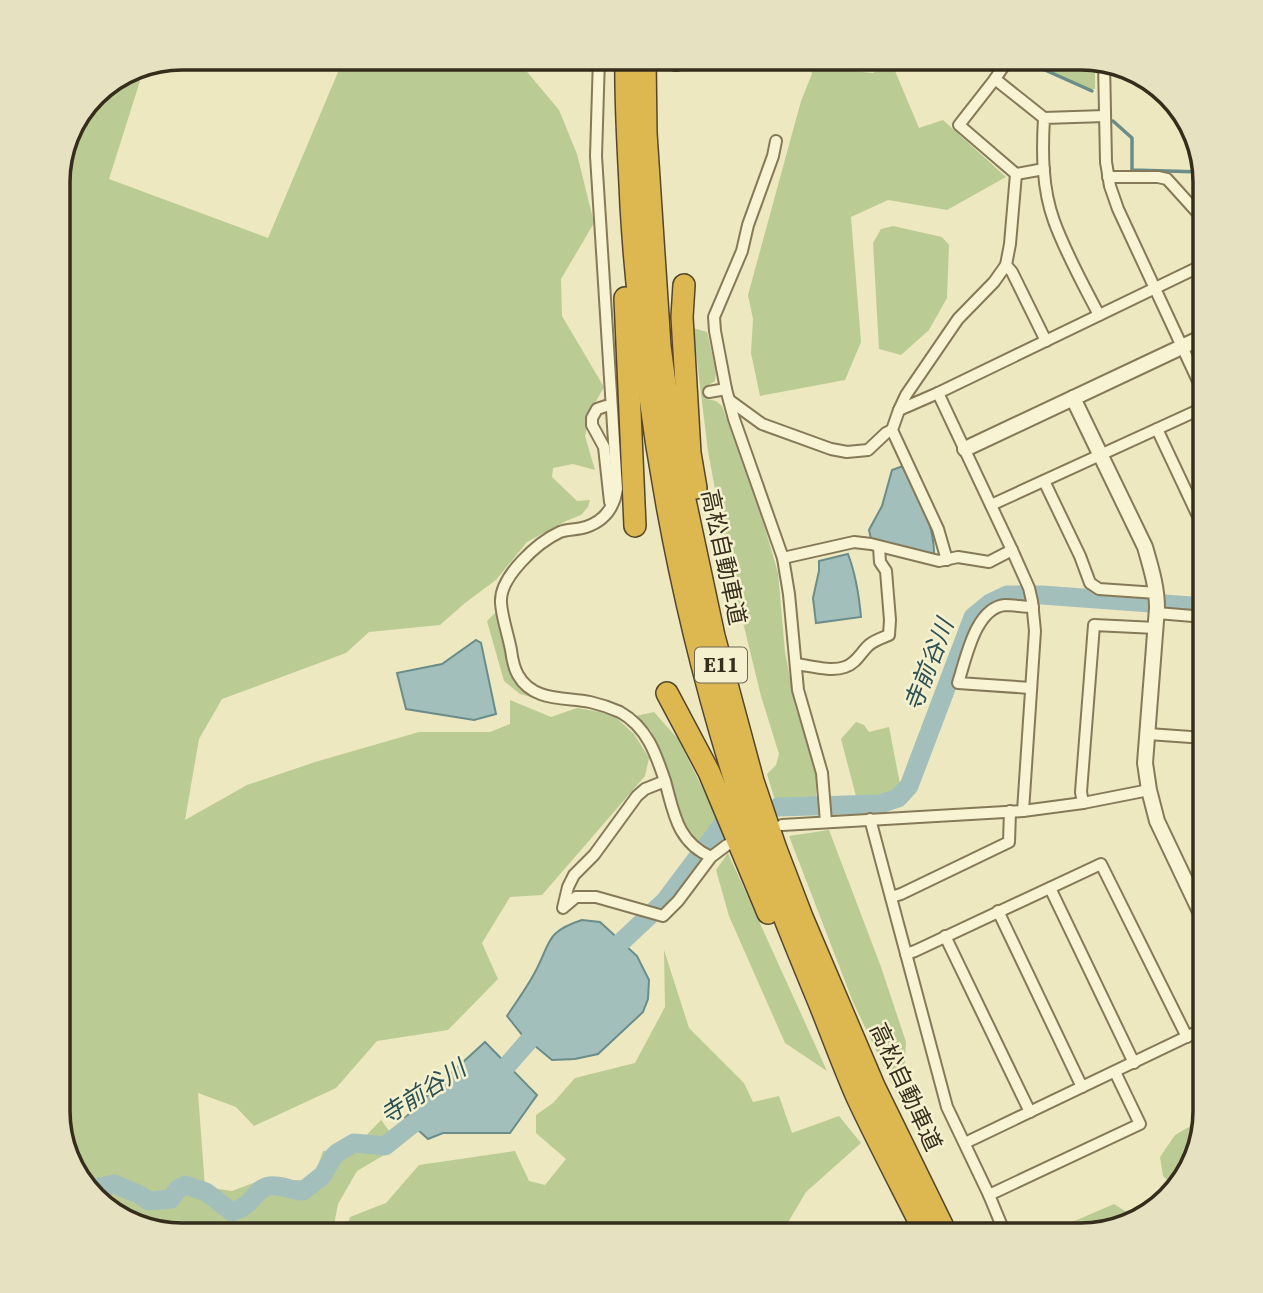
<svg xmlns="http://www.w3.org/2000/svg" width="1263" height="1293" viewBox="0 0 1263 1293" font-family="'Source Serif 4','Noto Sans JP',serif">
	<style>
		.green { fill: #bbcb94 }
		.water { fill: #a3bfbc; stroke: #6a8d8a; stroke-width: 2 }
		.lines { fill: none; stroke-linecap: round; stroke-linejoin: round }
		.stream { stroke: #6a8d8a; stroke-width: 3.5 }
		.river { stroke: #a3bfbc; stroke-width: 19 }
		.minor-casing { stroke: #867958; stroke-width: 14 }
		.tertiary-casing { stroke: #867958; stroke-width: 18 }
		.motorway-casing { stroke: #54462c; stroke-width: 24 }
		.minor { stroke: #f8f4d3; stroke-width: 10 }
		.tertiary { stroke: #f8f4d3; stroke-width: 14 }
		.motorway { stroke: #ddb850; stroke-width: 21 }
		.labels { text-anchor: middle; stroke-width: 5; stroke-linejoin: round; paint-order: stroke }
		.shield { fill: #f5f1cf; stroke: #6f6852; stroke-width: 2 }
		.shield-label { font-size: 21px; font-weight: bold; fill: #362d1c }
		.street-label { font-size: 23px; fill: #362d1c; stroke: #f5f1cf }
		.water-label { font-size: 24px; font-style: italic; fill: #2c5155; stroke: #f5f1cf }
		.rim { fill: none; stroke: #362d1c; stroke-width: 3.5 }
	</style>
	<rect width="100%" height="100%" fill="#ede8c0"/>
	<g class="green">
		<path d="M344,58H520L523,67L559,110L577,154L594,223L561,279L562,316L604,387L591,410L585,436L595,470L573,464L553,468L552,477L577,501L590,500L588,507L581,515L566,521L527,542L496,580L465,603L440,625L369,632L346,653L222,699L199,739L185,820L247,785L315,762L419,732H490L510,724V700L551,717L577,708L612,714L634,734L649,758L645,776L542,895L510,897L482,943L498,979L448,1030L377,1041L336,1088L254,1126L236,1107L198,1093L205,1187L232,1191L261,1180H313L323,1151L347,1150L360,1142L381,1120L396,1140L391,1151L357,1171L338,1204L332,1235H182L128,1223L88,1193L58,1111V174L71,127L100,89L130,77L140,81L109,179L268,238Z"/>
		<path d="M800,58H835L841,70L873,73L890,59L919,128L943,120L1006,177L947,210L888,200L851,217L861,342L845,380L760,396L751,353L753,319L748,295L801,101L812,74L808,64Z"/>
		<path d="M1031,58H1088L1095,60V89H1089L1049,71Z"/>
		<path d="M893,226L942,237L949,245L947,298L929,330L901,355L879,349L873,243L881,229Z"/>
		<path d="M693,328L707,332L716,371L715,381L707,386V399L716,401L722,406L764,525L778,573L785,652L796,709L814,762L816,778V798L776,804L767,774L776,765L779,754L761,696L729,565L708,451Z"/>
		<path d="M498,610L524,689L542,700L520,694L504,681L487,621Z"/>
		<path d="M654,712L678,739L717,817L698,842L683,825L668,770L651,731L636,716Z"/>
		<path d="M856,722L864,725L869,732L889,727L901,789L891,797L857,800L841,739Z"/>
		<path d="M829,830L881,967L906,1042L902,1105L853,1002L789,836Z"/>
		<path d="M728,853L827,1071L785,1043L729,916L716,870Z"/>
		<path d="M664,950L689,1028L744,1083L753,1102L779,1096L792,1133L839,1116L861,1143L806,1192L787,1224L816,1235H345L350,1217L386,1203L419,1165L515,1151L529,1181L545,1185L566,1159L536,1133V1115L553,1103L575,1078L635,1063L665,1007Z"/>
		<path d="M1203,1119L1193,1165L1175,1188L1163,1176L1160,1157L1175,1135Z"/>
		<path d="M1114,1204L1133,1216L1081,1235H1042Z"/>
	</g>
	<g class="water">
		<path d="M903,466C916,494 935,523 934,555L871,539L869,530L882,506L892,470Z"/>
		<path d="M848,554C856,575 859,595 861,617L816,623L813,598L819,571V561Z"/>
		<path d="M476,640L481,643L496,714L474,720L406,709L397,673L442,664Z"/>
		<path d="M582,920L600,922L637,956L649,980L648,999L643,1012L598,1054L575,1059L552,1060L523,1036L507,1016C516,1002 526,989 534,974C551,944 544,932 582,920Z"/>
		<path d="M485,1042L537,1095L510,1133H443L428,1139L405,1118L438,1085Z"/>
	</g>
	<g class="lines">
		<g class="stream">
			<path d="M1024,58L1030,60L1045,70L1092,91"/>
			<path d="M1113,121L1132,138V170L1202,172"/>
		</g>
		<g class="river">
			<path d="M778,807L880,804L898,798L909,786L973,617L990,603L1007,595H1042L1205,607"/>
			<path d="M602,960L665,901L722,825"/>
			<path d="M486,1080L504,1069L546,1021"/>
			<path d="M88,1190L114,1184L138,1194L149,1201L171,1199L178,1189L185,1185L206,1192L232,1212C237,1210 243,1208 247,1204C255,1198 258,1188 269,1186C281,1184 291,1191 303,1191L323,1175L333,1157L337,1153L354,1143L385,1146L410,1126L433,1112"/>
		</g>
		<g class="minor-casing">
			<g id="minor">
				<path d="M599,58L596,156L617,489C614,508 604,521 586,527C577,530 567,529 560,532C538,542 499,577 501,603C502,618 508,634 511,650C512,658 514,668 518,675C533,702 565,697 590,702C599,704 611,708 620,712C647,727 656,754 665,781"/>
				<path d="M1104,62L1106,162L1110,186L1118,209L1205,396"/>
				<path d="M995,79L1009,58"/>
				<path d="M1044,118L995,79L959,125L1016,174L1010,244L1006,265L1012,272L1046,341"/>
				<path d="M776,141L773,156L748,225L742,251L714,317L715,331L726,389L734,419L783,558L789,594L798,690L822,773L826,822"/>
				<path d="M1016,174L1044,169"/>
				<path d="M1108,177H1158L1167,179L1205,221"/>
				<path d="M1099,315C1083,284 1066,254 1054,221C1042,188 1042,152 1044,118L1105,116"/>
				<path d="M709,392L726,389"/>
				<path d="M938,393L1012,550L1029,588L1032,601L1035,631L1023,811"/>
				<path d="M729,400L762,424L831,449L847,452L868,450L886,433L892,430"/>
				<path d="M606,406L597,409L592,418V425L604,447L610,502"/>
				<path d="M899,410L938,393L1205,264"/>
				<path d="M1157,429L1205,531"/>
				<path d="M1044,481L1080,556L1090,583L1099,589L1157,593"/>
				<path d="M991,505L1205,407"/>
				<path d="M783,558L854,542L871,544L939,561L958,557L989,562L1012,550"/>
				<path d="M947,560L938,529L892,430L899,410L906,395L958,319L994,282L1006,265"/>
				<path d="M1157,613L1205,617"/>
				<path d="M796,664C811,666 831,672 845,667C857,663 861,652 869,645C875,640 882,638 889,635L890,620L886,571L880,562L879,547"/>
				<path d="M1031,688L958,683C966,659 975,608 1005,605C1014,605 1024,607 1033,607"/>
				<path d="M1148,734L1205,738"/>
				<path d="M1083,803L1081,792L1094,625L1156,628"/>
				<path d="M870,819L947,1107L989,1195L1140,1124L1115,1072"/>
				<path d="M782,825L1023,811L1083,803L1149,790"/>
				<path d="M711,857C677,842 674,813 665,781L645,789L637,796L594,855L574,875L568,887L563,908L576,897H596L663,916L678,901L711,857L727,845"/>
				<path d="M1050,888L1134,1063"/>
				<path d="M891,897L901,894L1009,842L1010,811"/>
				<path d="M998,911L1082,1087"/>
				<path d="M945,936L1030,1112"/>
				<path d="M906,954L915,951L1101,864L1187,1037"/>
				<path d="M965,1143L1205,1028"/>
				<path d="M989,1195L1001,1224L1008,1235"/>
			</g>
		</g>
		<g class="tertiary-casing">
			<g id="tertiary">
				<path d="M1073,398L1145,547C1151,568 1157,587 1157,608L1145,763L1149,790L1157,821L1205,922"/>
				<path d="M965,449L1205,336"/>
			</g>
		</g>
		<g class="motorway-casing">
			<g id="motorway">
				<path d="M626,58C625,107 629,157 631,206C643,403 677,598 737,787C760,859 789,930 818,1000C831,1032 843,1065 857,1097C879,1144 903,1189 926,1235"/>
				<path d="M645,58L646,133L660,346L673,444L714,636L753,781L776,849L802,917L874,1086L947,1235"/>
				<path d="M676,58V60"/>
				<path d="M684,285L682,317L690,453L696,488"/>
				<path d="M625,298L635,526"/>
				<path d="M667,693L709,772L768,913"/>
			</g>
		</g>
		<use href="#minor" class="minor"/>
		<use href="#tertiary" class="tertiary"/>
		<use href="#motorway" class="motorway"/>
	</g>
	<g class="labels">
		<rect class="shield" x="695" y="647.5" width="52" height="35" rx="5"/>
		<g class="shield-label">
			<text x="721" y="672">E11</text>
		</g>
		<g class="street-label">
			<text transform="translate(724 557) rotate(78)" y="8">高松自動車道</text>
			<text transform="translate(906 1087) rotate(65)" y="8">高松自動車道</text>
		</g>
		<g class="water-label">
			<text transform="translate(929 665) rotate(-69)" y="8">寺前谷川</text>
			<text transform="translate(423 1092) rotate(-33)" y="8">寺前谷川</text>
		</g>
	</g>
	<path d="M0 0H1263V1293H0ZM182 70H1081A112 112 0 0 1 1193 182V1111A112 112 0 0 1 1081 1223H182A112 112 0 0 1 70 1111V182A112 112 0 0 1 182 70Z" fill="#e6e1c1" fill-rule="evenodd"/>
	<path class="rim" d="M182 70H1081A112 112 0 0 1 1193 182V1111A112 112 0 0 1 1081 1223H182A112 112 0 0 1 70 1111V182A112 112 0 0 1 182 70Z"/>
</svg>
